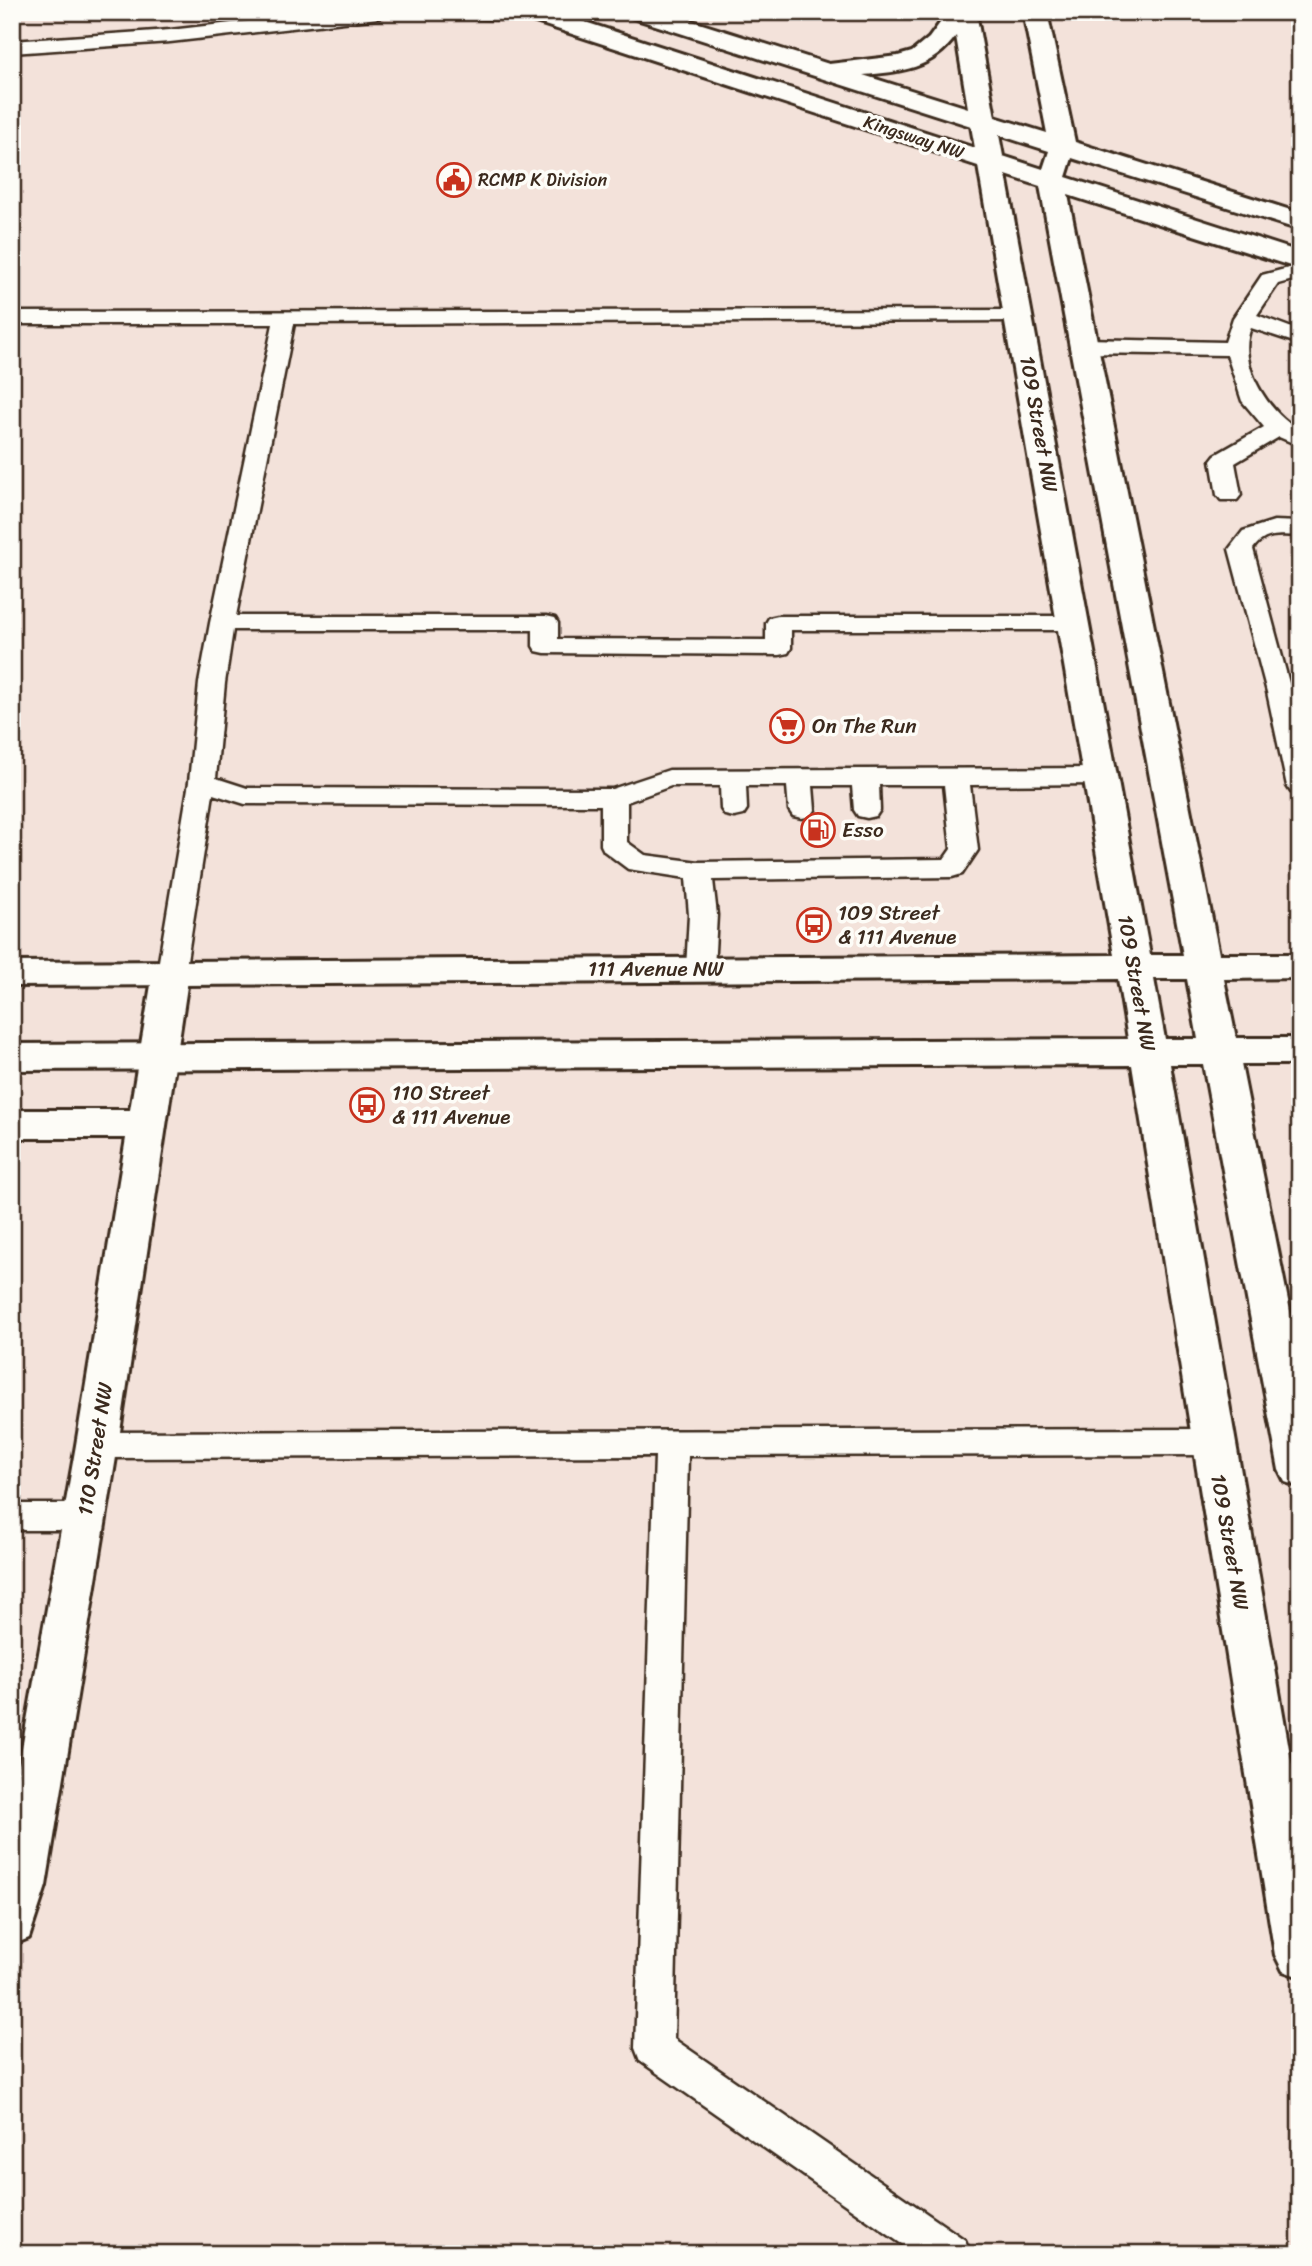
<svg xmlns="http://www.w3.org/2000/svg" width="1312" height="2266" viewBox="0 0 1312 2266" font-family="Sriracha,sans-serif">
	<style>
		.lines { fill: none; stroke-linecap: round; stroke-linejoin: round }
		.service-casing { stroke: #3b2a1e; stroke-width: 5 }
		.minor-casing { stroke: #3b2a1e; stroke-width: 6 }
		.secondary-casing { stroke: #3b2a1e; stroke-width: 6 }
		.service { fill: #fdfcf7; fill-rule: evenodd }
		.minor { fill: #fdfcf7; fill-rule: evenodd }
		.secondary { fill: #fdfcf7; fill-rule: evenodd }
		.labels { text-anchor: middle; stroke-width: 7; stroke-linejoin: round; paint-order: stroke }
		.far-street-label { font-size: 18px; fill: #3b2a1e; stroke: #fdfcf7 }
		.far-poi-label { font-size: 18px; fill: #3b2a1e; stroke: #fdfcf7; text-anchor: start }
		.street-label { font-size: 21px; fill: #3b2a1e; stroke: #fdfcf7 }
		.poi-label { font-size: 21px; fill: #3b2a1e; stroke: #fdfcf7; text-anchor: start }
	</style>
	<rect width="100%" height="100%" fill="#f3e2da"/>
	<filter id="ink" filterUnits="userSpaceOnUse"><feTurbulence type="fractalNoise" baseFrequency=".0143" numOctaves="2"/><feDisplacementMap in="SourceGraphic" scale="14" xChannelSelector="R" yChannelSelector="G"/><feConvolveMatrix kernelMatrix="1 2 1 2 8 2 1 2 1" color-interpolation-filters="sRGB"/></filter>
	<g filter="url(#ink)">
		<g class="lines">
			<g class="service-casing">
				<g id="service">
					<path d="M328,12H388L379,18L170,42L12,53V41L170,30Z"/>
					<path d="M462,12H545L547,15L538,21L471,18Z"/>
					<path d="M1300,265V278L1278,284L1257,315L1300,331V344L1251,328C1236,362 1268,414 1300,430V446L1279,437L1235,463L1241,495L1237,500H1221L1217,495L1211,460L1215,455L1264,427L1242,401L1227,355L1084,353L1076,351L1073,346L1076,341L1084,339L1225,342L1233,318L1262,275Z"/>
					<path d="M1020,310L1028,311L1031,316L1028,321L294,324L236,616H546L555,618L558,623V639L766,640V623L769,618L778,616H1073L1082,618L1085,623L1082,628L1073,630H791V648L788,653L779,655L545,653L536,651L533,646V630H233L225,683L216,778L247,788L612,789L669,770L1101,768L1110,770L1114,776L1110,782L1101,784L970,785L978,850L962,874L952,877L713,880L717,915L714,969L710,976L700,978L690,976L686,969L689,915L686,878L628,869L604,851L601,845V805L245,804L213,794L185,973L181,980L171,982L161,980L157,973L189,782L199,683L210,623L273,324H12V312ZM879,785H944L951,849L944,859L699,862L645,855L627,842V802L671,786H720L721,809L725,815L734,817L743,815L747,809L746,786H787L789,810L793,816L802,818L811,816L815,810L813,786H852L854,810L858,816L867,818L876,816L880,810Z"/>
					<path d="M1274,521L1300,522V536C1282,535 1264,532 1253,549L1300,724V794L1291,792L1287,786L1267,692L1229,549L1243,531Z"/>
					<path d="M1213,1429L1225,1433L1229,1442L1225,1451L1213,1455L688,1456L674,2039L965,2240L971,2254H916L640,2061L635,2048L655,1456L97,1458L85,1454L81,1445L85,1436L97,1432Z"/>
					<path d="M12,1504H84L96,1508L101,1517L96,1526L84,1530H12Z"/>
				</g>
			</g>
			<g class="minor-casing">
				<path id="minor" d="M171,961L184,964L189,973L118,1445L46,1886L29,1938L12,1945V1805L76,1445L126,1138H12V1110H130L153,973L158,964Z"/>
			</g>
			<g class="secondary-casing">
				<path id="secondary" d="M517,12H554L975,148L971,126L630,17L627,12H664L829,64L898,56L912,52L929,38L948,12H976L995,117L1047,133L1023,12H1047L1075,142L1300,213V230L1072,158L1066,177L1300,252V269L1068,195L1219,954H1300V978L1224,979L1236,1038H1300V1064H1241L1300,1361V1487L1285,1482L1279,1470L1203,1064H1170L1300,1812V1977L1283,1971L1275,1955L1132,1065L12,1070V1044L1128,1039L1118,979L12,986V962L1114,955L978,166L520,17ZM956,36L968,108L863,75C902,72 932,69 956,36ZM999,135L1049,151L1043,169L1003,156ZM1006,175L1040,186L1183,955H1150ZM1154,979H1187L1198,1039H1165Z"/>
			</g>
			<use href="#service" class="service"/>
			<use href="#minor" class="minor"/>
			<use href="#secondary" class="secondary"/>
		</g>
	</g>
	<defs>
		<g id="civic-ring" transform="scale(1.75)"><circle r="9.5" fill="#fdfcf7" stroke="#c8321e" stroke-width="1.5"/><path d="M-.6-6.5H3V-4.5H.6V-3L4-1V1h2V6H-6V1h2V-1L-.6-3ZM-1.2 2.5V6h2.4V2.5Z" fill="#c8321e"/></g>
		<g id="supermarket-ring" transform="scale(1.75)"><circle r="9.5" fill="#fdfcf7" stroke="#c8321e" stroke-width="1.5"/><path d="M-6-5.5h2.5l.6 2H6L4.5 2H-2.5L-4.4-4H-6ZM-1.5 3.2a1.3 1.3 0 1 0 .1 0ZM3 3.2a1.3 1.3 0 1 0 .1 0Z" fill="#c8321e"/></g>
		<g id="fuel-ring" transform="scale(1.75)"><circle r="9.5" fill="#fdfcf7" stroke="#c8321e" stroke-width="1.5"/><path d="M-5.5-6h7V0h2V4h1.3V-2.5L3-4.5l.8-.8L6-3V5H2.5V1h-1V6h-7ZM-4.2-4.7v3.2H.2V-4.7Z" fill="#c8321e"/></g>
		<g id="bus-ring" transform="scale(1.75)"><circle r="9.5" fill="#fdfcf7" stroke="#c8321e" stroke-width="1.5"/><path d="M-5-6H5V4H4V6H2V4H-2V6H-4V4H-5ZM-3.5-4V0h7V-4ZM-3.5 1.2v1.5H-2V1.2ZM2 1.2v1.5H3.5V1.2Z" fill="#c8321e"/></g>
	</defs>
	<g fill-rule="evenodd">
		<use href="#civic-ring" x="454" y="180"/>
		<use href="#supermarket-ring" x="787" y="726"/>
		<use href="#fuel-ring" x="818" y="830"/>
		<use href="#bus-ring" x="814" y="925"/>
		<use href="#bus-ring" x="367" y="1105"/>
	</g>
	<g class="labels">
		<g class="far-street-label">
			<text transform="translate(914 137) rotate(18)" y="6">Kingsway NW</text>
		</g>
		<g class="far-poi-label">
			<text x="478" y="186">RCMP K Division</text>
		</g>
		<g class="street-label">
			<text transform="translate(1039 424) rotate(80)" y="7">109 Street NW</text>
			<text x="656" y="976">111 Avenue NW</text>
			<text transform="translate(1137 983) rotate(80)" y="7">109 Street NW</text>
			<text transform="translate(95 1449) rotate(-81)" y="7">110 Street NW</text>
			<text transform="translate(1230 1542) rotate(80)" y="7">109 Street NW</text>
		</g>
		<g class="poi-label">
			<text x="812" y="733">On The Run</text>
			<text x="842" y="837">Esso</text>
			<text x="838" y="920">109 Street<tspan x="838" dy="24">&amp; 111 Avenue</tspan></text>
			<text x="392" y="1100">110 Street<tspan x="392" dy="24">&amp; 111 Avenue</tspan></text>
		</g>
	</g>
	<rect width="1312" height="2266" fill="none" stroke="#fdfcf7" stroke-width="42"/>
	<rect x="21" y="21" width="1270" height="2224" fill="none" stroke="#3b2a1e" stroke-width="2.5" filter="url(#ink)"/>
</svg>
